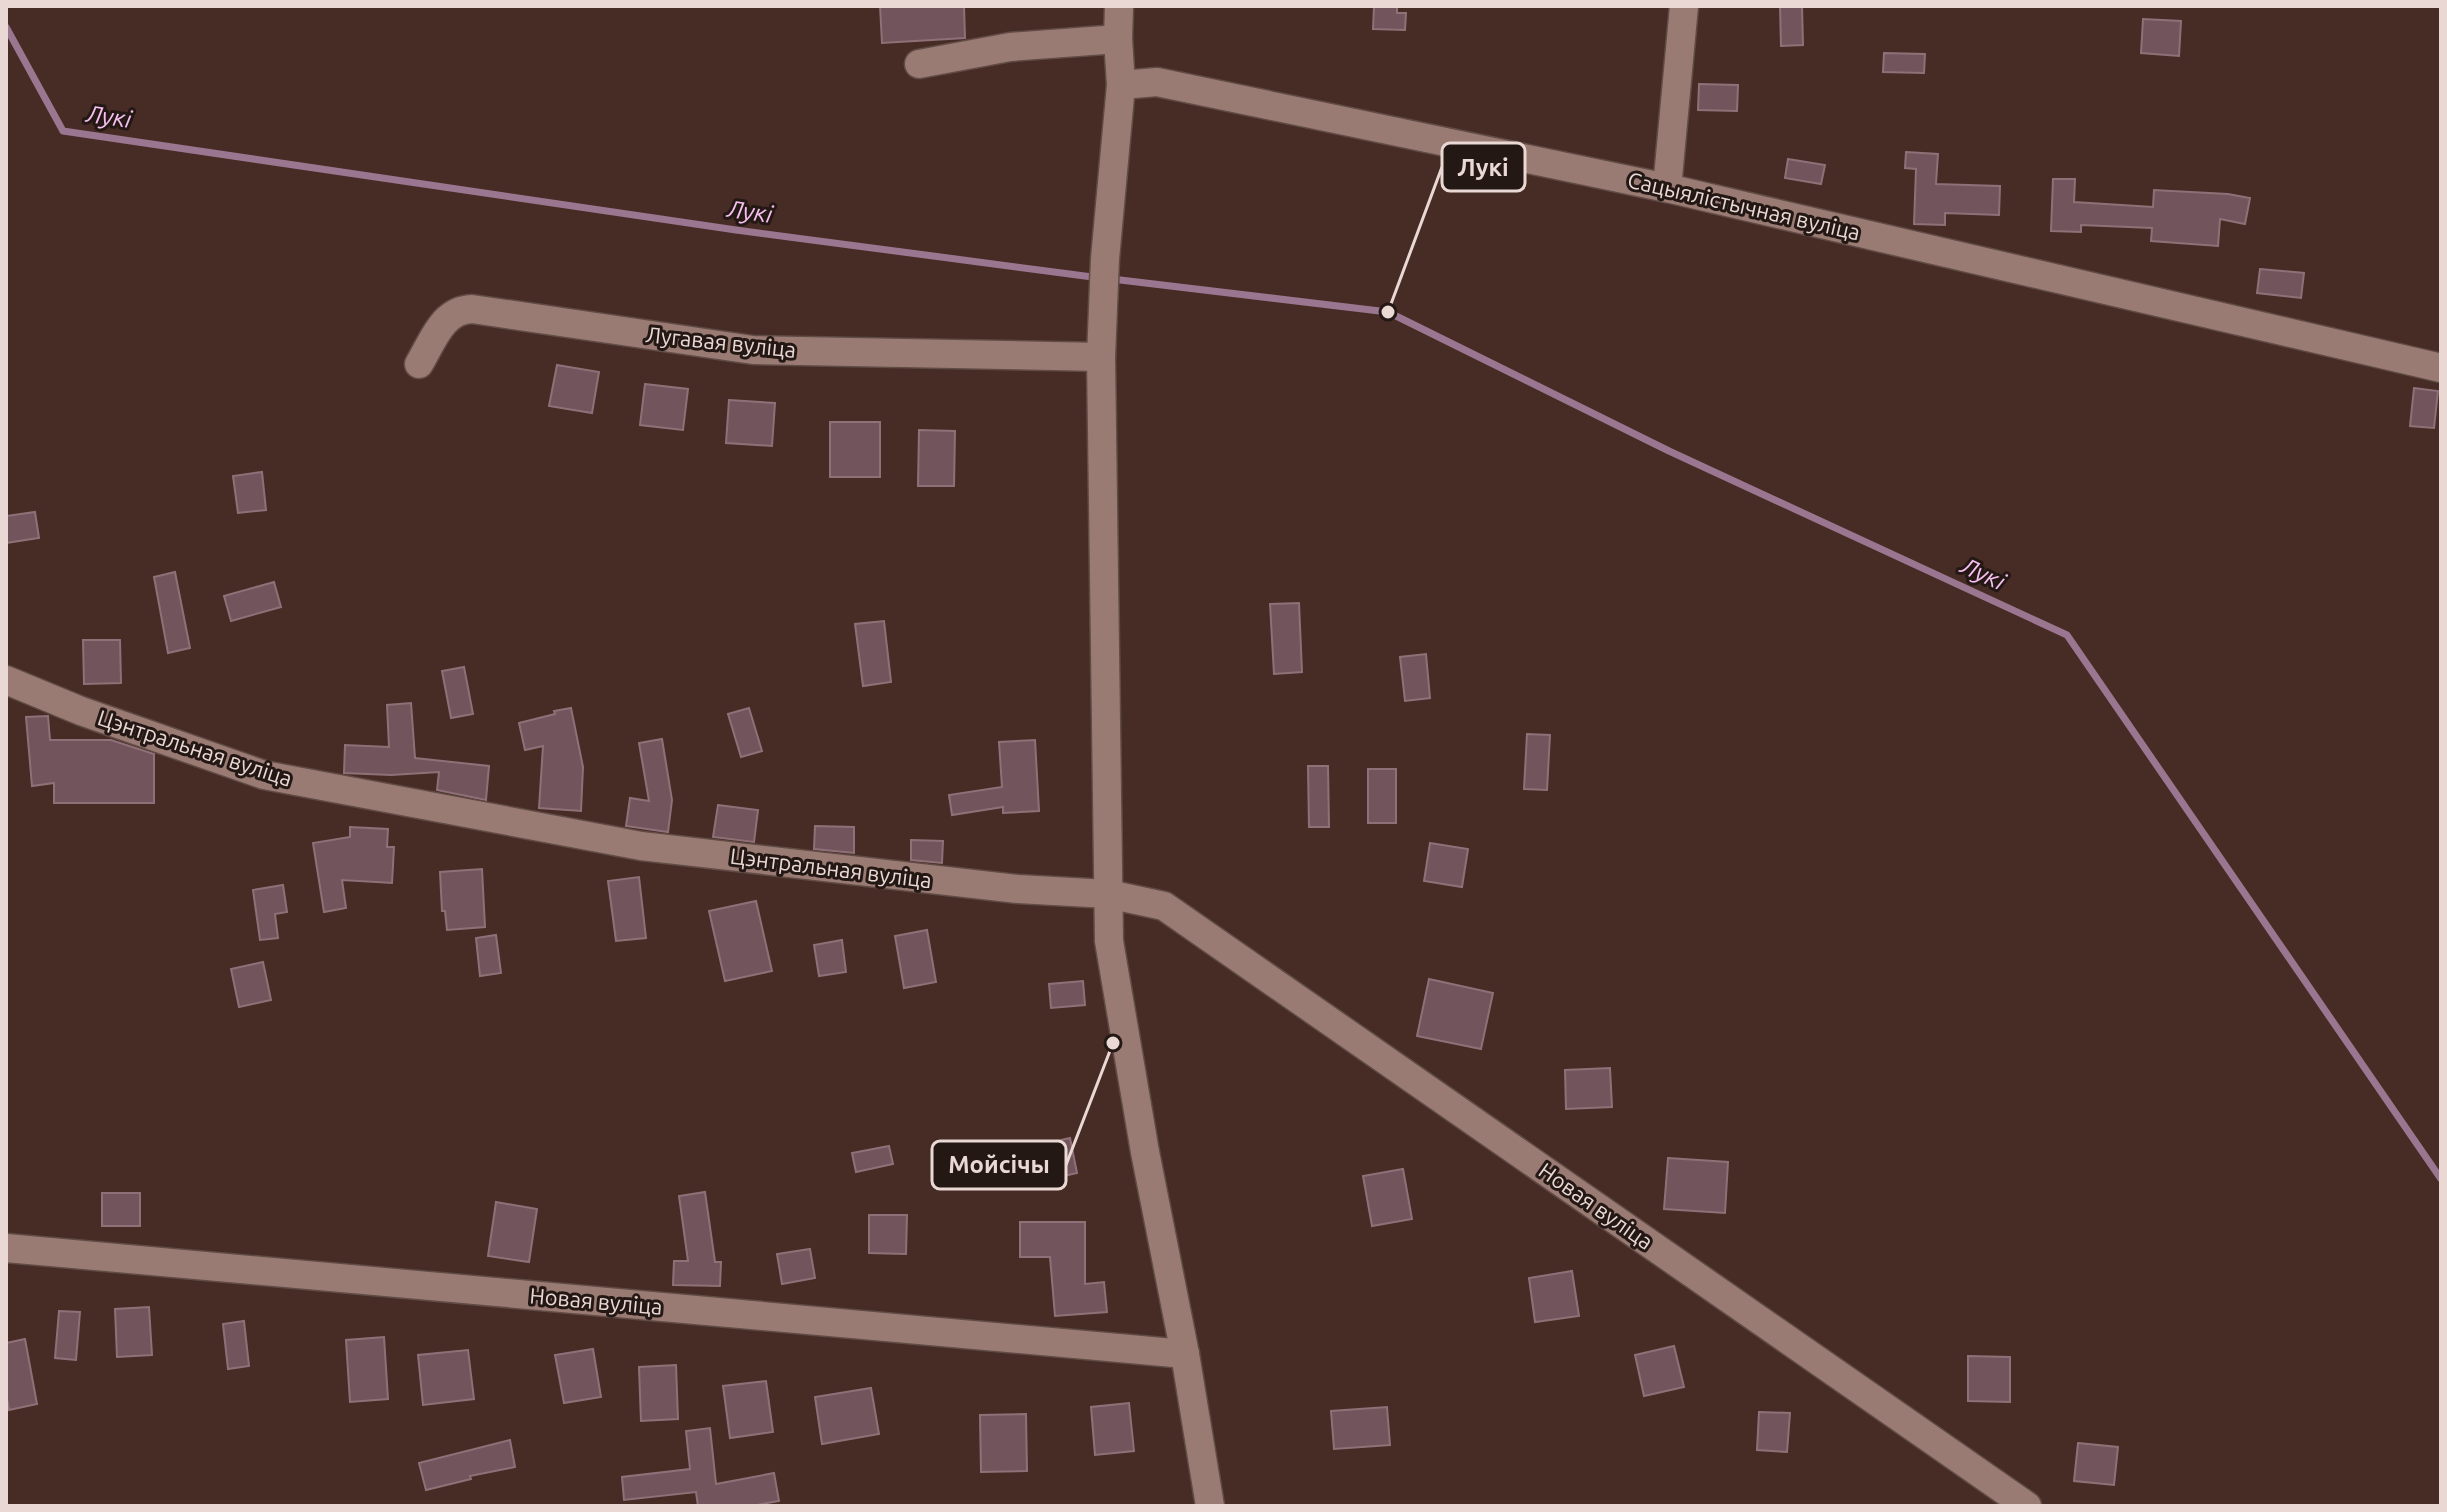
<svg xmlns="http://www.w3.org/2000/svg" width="2447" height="1512" viewBox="0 0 2447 1512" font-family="Ubuntu,sans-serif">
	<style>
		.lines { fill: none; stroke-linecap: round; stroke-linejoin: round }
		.stream { stroke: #9b7691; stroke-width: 7 }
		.building { fill: #72545c; stroke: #8f7078; stroke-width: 2 }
		.minor-casing { stroke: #604b45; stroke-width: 31 }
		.minor { stroke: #9a7b73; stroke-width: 28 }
		.labels { text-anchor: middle; stroke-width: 6; stroke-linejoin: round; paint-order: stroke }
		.street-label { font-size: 22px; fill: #e9d8d3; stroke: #241815 }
		.water-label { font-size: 24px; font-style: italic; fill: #f8c0f2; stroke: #241815 }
		.leader { fill: none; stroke: #e9d8d3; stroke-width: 3 }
		.callout-dot { fill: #e9d8d3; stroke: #241815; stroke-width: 3 }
		.callout { fill: #241815; stroke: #e9d8d3; stroke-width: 3 }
		.callout-label { font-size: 24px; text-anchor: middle; font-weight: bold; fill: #e9d8d3 }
	</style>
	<rect width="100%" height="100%" fill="#462c25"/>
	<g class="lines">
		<g class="stream">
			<path d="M6,27L63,131L736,230L1100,278"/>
			<path d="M1112,279L1388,312L1669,451L2067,635L2441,1179"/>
		</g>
	</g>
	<g class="building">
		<path d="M880,6H964L965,38L882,43Z"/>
		<path d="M1374,6H1397V13H1406L1405,30L1373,29Z"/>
		<path d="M1780,6H1802L1803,45L1781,46Z"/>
		<path d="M2143,19L2181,21L2179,56L2141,53Z"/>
		<path d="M1884,53L1925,54L1924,73L1883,72Z"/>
		<path d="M1699,84L1738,85L1737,111L1698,110Z"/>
		<path d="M1906,152L1938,154L1936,184L2000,186L1999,215L1945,213V225L1914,224L1916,169L1905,168Z"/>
		<path d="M1788,159L1825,165L1821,184L1785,178Z"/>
		<path d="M2053,179H2075L2074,202L2153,207L2154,190L2228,194L2250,198L2245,224L2220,219L2218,246L2151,241L2152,228L2081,225V232L2051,231Z"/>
		<path d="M2260,269L2304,273L2301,298L2257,293Z"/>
		<path d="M557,365L599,372L592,413L549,406Z"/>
		<path d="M645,384L688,389L683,430L640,425Z"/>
		<path d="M2414,388L2438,391L2434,428L2410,426Z"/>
		<path d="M729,400L775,403L772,446L726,443Z"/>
		<rect x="830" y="422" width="50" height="55"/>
		<path d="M919,430L955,431L954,486H918Z"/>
		<path d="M262,472L266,510L238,513L233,476Z"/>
		<path d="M35,512L39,538L6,543V516Z"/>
		<path d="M175,572L190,648L168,653L154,577Z"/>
		<path d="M274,582L281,607L231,621L224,596Z"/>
		<path d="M1299,603L1302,672L1274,674L1270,604Z"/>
		<path d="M884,621L891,682L863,686L855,624Z"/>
		<path d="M83,640H120L121,683L84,684Z"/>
		<path d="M1426,654L1430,698L1405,701L1400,657Z"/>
		<path d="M464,667L473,714L451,718L442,671Z"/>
		<path d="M411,703L415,758L489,766L486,800L437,790L439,772L391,775L344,773L345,745L389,747L387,705Z"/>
		<path d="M571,708L583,767L581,811L539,808L543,746L525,750L519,723L555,714L554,711Z"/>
		<path d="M749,708L762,751L741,757L728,714Z"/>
		<path d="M48,716L50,740H111L154,754V803H54V783L32,786L26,717Z"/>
		<path d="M1527,734L1550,735L1547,790L1524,789Z"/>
		<path d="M662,739L672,800L668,832L626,826L630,798L649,801L639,743Z"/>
		<path d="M1035,740L1039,811L1003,813V807L952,815L949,795L1002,787L999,742Z"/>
		<path d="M1308,766H1328L1329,827H1309Z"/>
		<rect x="1368" y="769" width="28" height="54"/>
		<path d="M718,805L758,810L754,842L713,837Z"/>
		<path d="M815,826L854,827V853L814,849Z"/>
		<path d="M350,827L388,829L387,847H394L392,883L342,880L346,908L324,912L313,843L350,837Z"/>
		<path d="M911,840L943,841L942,863L911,860Z"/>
		<path d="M1430,843L1468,849L1462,887L1424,881Z"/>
		<path d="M482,869L485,927L447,930L445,911H442L440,872Z"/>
		<path d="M639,877L646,938L616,941L608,881Z"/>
		<path d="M283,885L287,912L275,914L278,938L260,940L253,890Z"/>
		<path d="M756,901L772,971L725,981L709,911Z"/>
		<path d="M927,930L936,982L904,988L895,936Z"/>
		<path d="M496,935L501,973L480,976L476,938Z"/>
		<path d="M842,940L846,972L819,976L814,945Z"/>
		<path d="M263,962L271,1000L239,1007L231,969Z"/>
		<path d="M1429,979L1493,993L1481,1049L1417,1036Z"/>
		<path d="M1083,981L1085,1005L1051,1008L1049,984Z"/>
		<path d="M1610,1068L1612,1107L1566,1109L1565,1070Z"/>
		<path d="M1070,1138L1077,1173L1028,1184L1021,1149Z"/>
		<path d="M889,1146L893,1164L856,1172L852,1153Z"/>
		<path d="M1668,1158L1728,1162L1725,1213L1664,1209Z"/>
		<path d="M1403,1169L1412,1219L1372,1226L1363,1176Z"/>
		<path d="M705,1192L715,1262H721L720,1286L673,1285L674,1261H688L679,1196Z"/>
		<rect x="102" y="1193" width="38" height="33"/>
		<path d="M496,1202L537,1209L529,1262L488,1256Z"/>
		<path d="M869,1215H907L906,1254L869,1253Z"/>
		<path d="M1020,1222H1085V1284L1104,1282L1107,1312L1055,1316L1050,1257H1020Z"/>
		<path d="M810,1249L815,1278L782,1284L777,1254Z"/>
		<path d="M1572,1271L1579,1316L1535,1322L1529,1278Z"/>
		<path d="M149,1307L152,1355L117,1357L115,1309Z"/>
		<path d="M59,1311L80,1312L76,1360L55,1358Z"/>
		<path d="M244,1321L249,1366L228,1369L223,1324Z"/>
		<path d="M384,1337L388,1399L350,1402L346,1340Z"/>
		<path d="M25,1339L37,1404L9,1410L6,1392V1343Z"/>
		<path d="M1674,1346L1684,1387L1644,1396L1635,1355Z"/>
		<path d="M593,1349L601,1397L564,1403L555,1355Z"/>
		<path d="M468,1350L474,1399L423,1405L418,1355Z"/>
		<path d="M1968,1356L2010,1357V1402L1968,1401Z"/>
		<path d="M676,1365L678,1419L641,1421L639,1367Z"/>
		<path d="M766,1381L773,1432L730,1438L723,1386Z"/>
		<path d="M871,1388L879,1434L822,1444L815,1397Z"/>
		<path d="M1129,1403L1134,1451L1095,1455L1091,1407Z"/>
		<path d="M1387,1407L1390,1445L1334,1449L1331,1411Z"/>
		<path d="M1759,1412L1790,1413L1787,1452L1757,1450Z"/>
		<path d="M1026,1414L1027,1471L981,1472L980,1415Z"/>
		<path d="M710,1428L716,1484L774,1473L779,1501L751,1506H698L696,1492L624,1500L622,1477L690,1469L686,1431Z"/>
		<path d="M510,1440L515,1467L470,1476L471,1479L426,1490L419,1463Z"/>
		<path d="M2078,1443L2118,1447L2114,1485L2074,1481Z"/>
	</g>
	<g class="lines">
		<g class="minor-casing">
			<g id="minor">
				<path d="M1119,6L1118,39L1121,85L1105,259L1101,357L1109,941L1145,1152L1185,1354L1210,1506"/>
				<path d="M919,64L1010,47L1118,39"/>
				<path d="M1121,85L1157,82L1667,188L2441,368"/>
				<path d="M1667,188L1684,6"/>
				<path d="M419,364C433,341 442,310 472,309L753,350L1101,357"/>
				<path d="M6,680L81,711L264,775L641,846L1018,889L1108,894L1164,906L2027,1506"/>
				<path d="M6,1248L1185,1354"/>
			</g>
		</g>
		<use href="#minor" class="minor"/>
	</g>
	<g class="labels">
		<g class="street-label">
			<text transform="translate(1744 206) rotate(13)" y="8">Сацыялістычная вуліца</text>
			<text transform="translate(721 342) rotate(6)" y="8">Лугавая вуліца</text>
			<text transform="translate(195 748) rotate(18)" y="8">Цэнтральная вуліца</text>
			<text transform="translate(831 868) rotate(7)" y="8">Цэнтральная вуліца</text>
			<text transform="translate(1596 1206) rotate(35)" y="8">Новая вуліца</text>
			<text transform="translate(596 1301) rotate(5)" y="8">Новая вуліца</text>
		</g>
		<g class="water-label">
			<text transform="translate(109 117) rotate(8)" y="8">Лукі</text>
			<text transform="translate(750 212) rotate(8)" y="8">Лукі</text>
			<text transform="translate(1983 574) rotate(25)" y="8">Лукі</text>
		</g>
	</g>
	<path class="leader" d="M1388 312L1442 167M1113 1043L1066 1165"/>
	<g class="callout-dot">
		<circle cx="1388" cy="312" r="8"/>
		<circle cx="1113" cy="1043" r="8"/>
	</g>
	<g class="callout">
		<rect x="1442" y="143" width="83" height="48" rx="8"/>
		<rect x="932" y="1141" width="134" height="48" rx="8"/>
	</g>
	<g class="callout-label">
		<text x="1483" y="176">Лукі</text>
		<text x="999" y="1173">Мойсічы</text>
	</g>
	<rect width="2447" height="1512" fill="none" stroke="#e9d8d3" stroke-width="16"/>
</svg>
